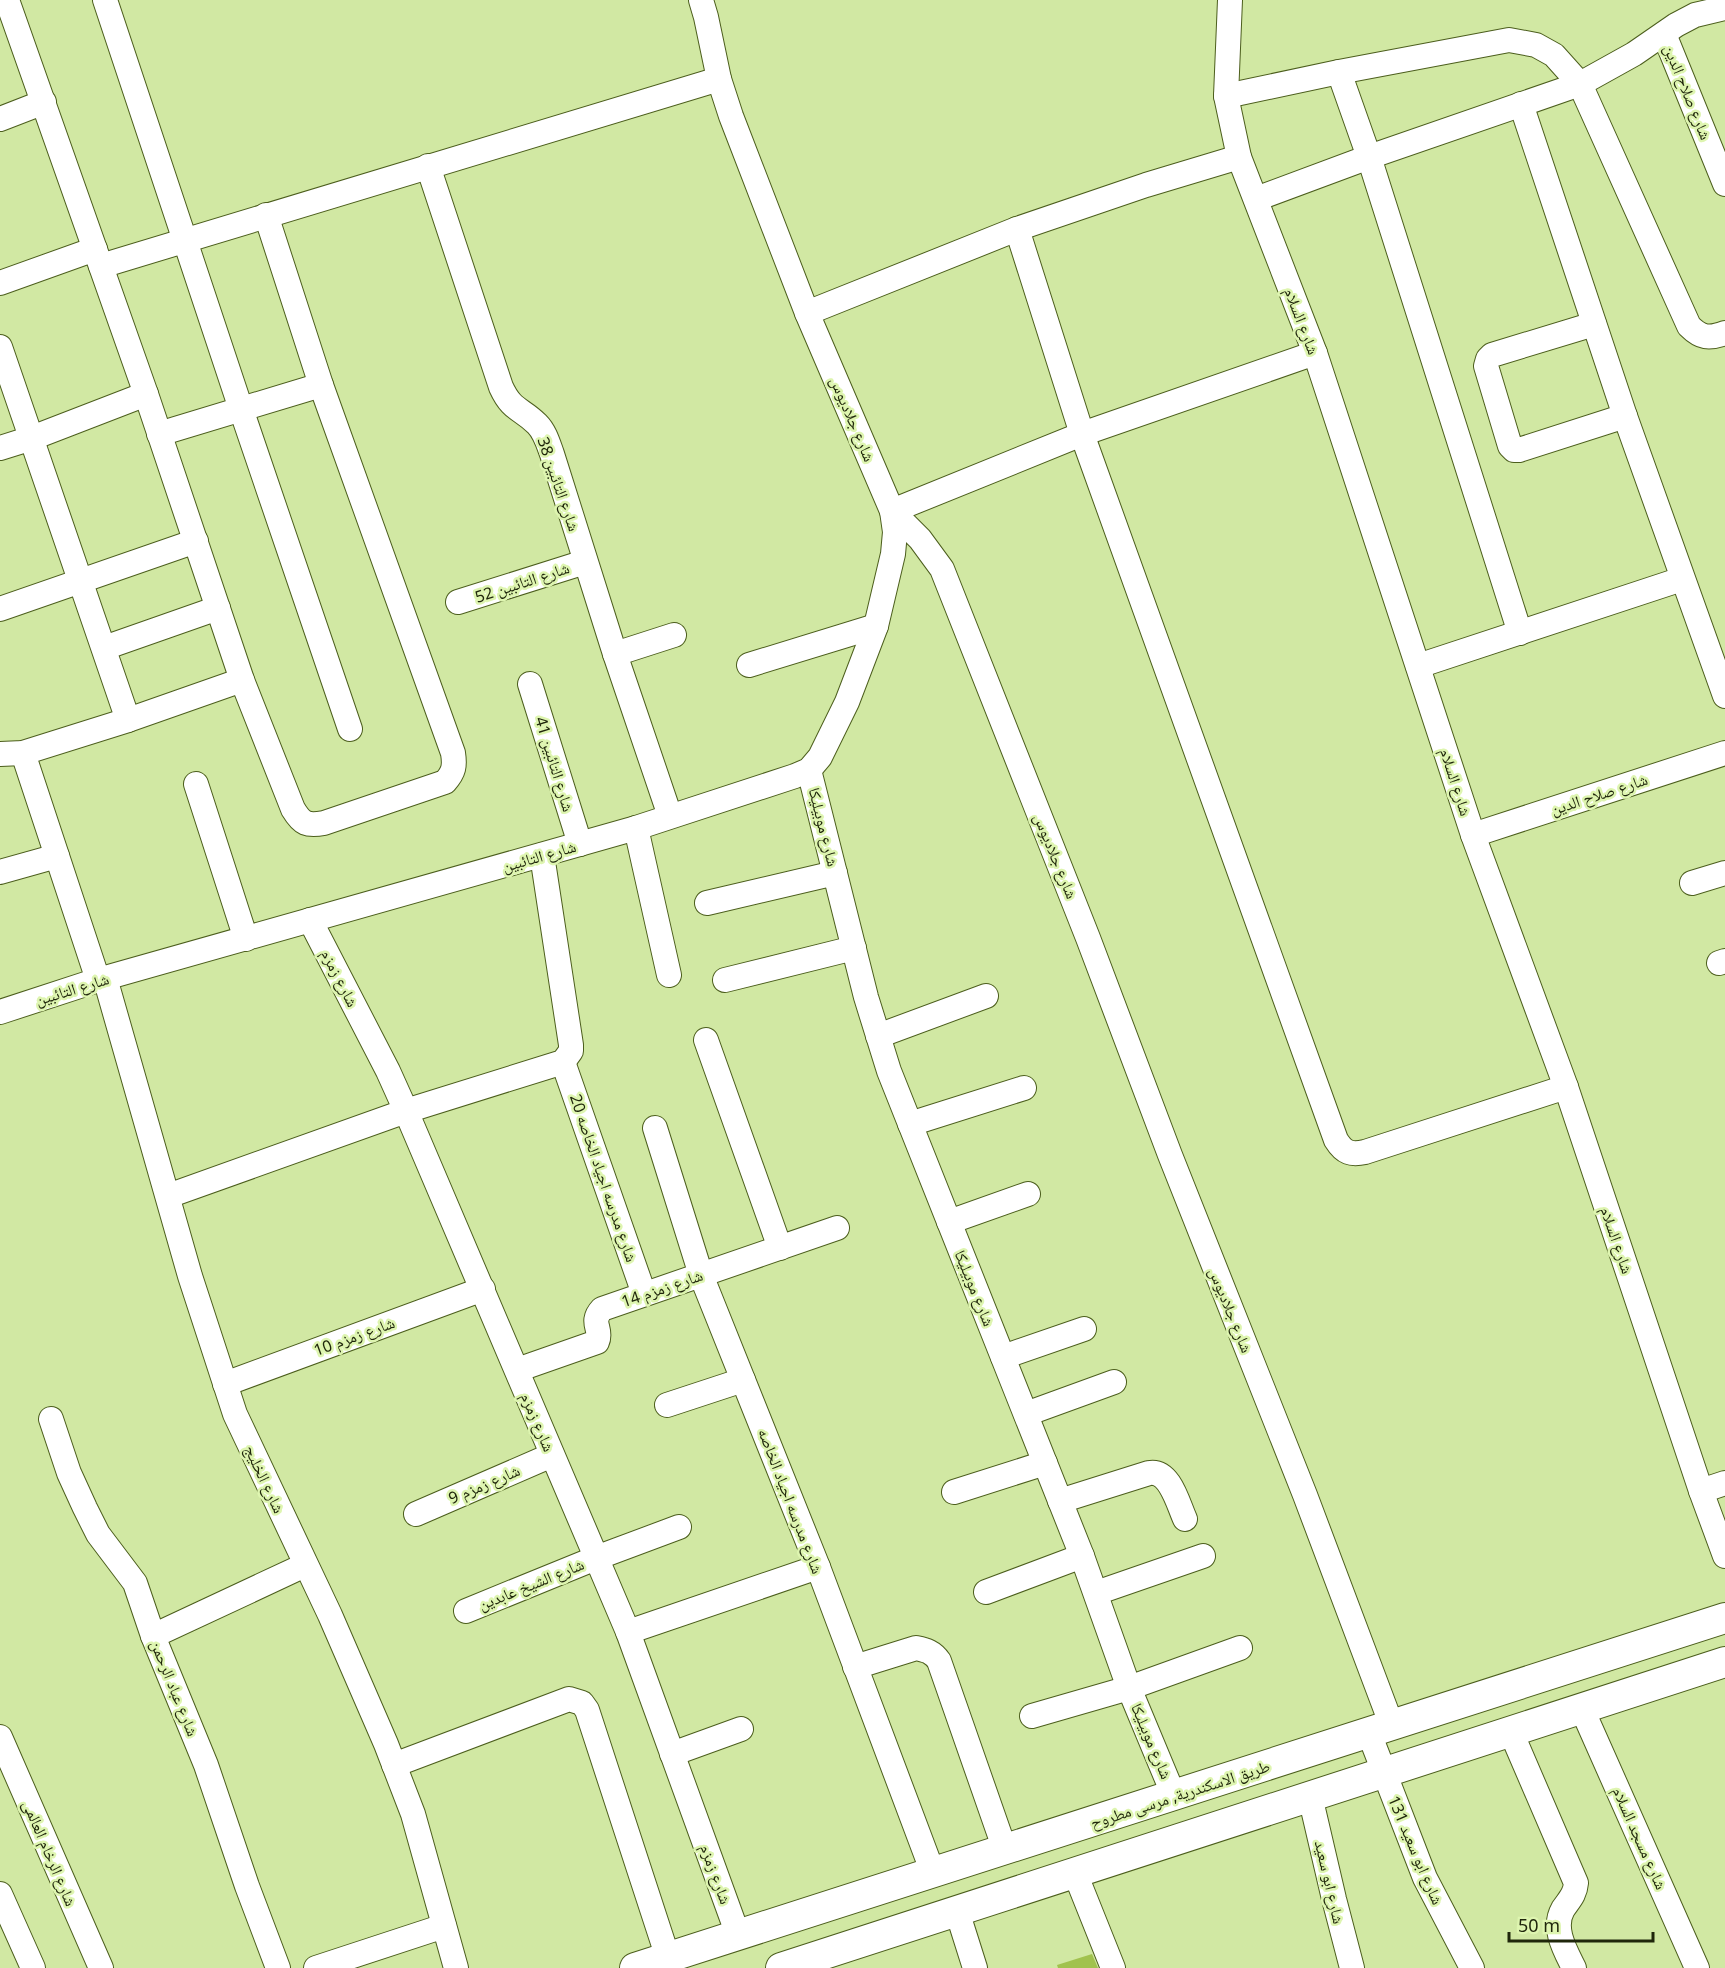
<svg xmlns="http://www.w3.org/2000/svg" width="1725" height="1968" viewBox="0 0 1725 1968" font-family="'Noto Sans','Noto Naskh Arabic',sans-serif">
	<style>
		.building { fill: #a1c24e }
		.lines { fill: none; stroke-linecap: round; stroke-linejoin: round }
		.minor-casing { stroke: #4c5e1d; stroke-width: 26 }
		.major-casing { stroke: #4c5e1d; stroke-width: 32 }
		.minor { stroke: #fff; stroke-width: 24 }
		.major { stroke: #fff; stroke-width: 30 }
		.labels { text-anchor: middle; stroke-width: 5; stroke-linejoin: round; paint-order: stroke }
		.street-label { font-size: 16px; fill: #1f260b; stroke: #def5b0 }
	</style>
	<rect width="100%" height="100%" fill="#d1e8a3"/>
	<path class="building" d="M1092,1954L1098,1968H1058L1057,1965Z"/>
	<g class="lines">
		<g class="minor-casing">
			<g id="minor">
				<path d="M7,0L146,394L242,680L293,809C302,824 307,826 324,823L445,782C454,772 455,766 453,753L321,385L266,215"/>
				<path d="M105,0L241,409L350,729"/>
				<path d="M701,0L706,17L719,79L731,116L807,313L892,511L920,539L942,569L1088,938L1170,1155L1305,1495L1392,1726"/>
				<path d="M1230,0L1226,96L1239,157L1315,353L1473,835L1566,1087L1701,1491L1725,1556"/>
				<path d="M1664,34L1725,184"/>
				<path d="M1339,72L1369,157L1520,633"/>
				<path d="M1226,96L1339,72L1509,40L1536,45L1554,55L1580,84L1689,326C1701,338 1709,339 1725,333"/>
				<path d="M1521,104L1625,416L1725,696"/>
				<path d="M0,119L44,102"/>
				<path d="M428,166L501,387C512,411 521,408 537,424C545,432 548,443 552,454L615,654L670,816"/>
				<path d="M1256,199L1369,157L1580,84L1634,54L1676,25L1695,15L1725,8"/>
				<path d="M1017,229L1082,434L1336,1140C1344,1153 1351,1155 1365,1152L1566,1087"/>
				<path d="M101,266L719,79"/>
				<path d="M0,283L95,249"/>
				<path d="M807,313L1017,229L1146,185L1239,157"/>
				<path d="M1594,324L1492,355L1488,359L1486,366L1510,446L1514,450H1519L1625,416"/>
				<path d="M0,347L128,720"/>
				<path d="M159,434L321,385"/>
				<path d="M0,448L32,438L146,394"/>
				<path d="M458,602L585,562"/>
				<path d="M0,609L196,541"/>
				<path d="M104,648L218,608"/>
				<path d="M615,654L674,635"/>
				<path d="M749,665L876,626"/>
				<path d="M1418,666L1682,579"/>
				<path d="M530,684L580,844"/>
				<path d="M23,753L98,980"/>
				<path d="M0,754L23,753L128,720L242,680"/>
				<path d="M809,770L866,997L889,1071L1082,1556L1129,1688L1174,1796"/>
				<path d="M196,784L246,939"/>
				<path d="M636,828L669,975"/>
				<path d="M1473,835L1725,753"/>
				<path d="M0,872L57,856"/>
				<path d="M1692,883L1725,873"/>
				<path d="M707,903L835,873"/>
				<path d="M310,920L388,1071L406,1111L628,1632L738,1935"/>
				<path d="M1719,963L1725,961"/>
				<path d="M105,978L190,1276L235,1414L330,1615L386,1744L413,1814L456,1968"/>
				<path d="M725,980L854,948"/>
				<path d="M0,1012L98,980L636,828L795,776L809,770L820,757L847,702L876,626L893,554L895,532L892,511L1082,434L1315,353"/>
				<path d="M878,1036L986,996"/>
				<path d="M706,1040L780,1248"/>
				<path d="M563,1062L644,1294"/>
				<path d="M910,1124L1024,1088"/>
				<path d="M655,1128L701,1275L818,1567L933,1873"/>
				<path d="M168,1196L406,1111L563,1062L571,1051V1045L542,855"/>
				<path d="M949,1222L1028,1194"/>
				<path d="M1003,1357L1084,1329"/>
				<path d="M517,1370L597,1342C603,1329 589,1323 602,1309L837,1228"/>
				<path d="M225,1384L483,1289"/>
				<path d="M667,1405L743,1380"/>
				<path d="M1026,1414L1114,1382"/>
				<path d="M51,1419L69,1473L85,1508L98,1534L135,1583L153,1636L206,1765L247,1886L278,1968"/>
				<path d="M1701,1491L1725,1483"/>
				<path d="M954,1492L1045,1463"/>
				<path d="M1060,1501L1149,1473C1170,1469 1178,1504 1185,1519"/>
				<path d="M416,1514L552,1455"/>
				<path d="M986,1592L1082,1556"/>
				<path d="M1096,1593L1203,1556"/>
				<path d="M466,1611L596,1558L679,1527"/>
				<path d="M628,1632L818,1567"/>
				<path d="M153,1636L305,1565"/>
				<path d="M855,1667L916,1648C926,1650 933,1652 939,1661L1005,1850"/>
				<path d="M1582,1709L1697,1968"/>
				<path d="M1032,1716L1129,1688L1240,1648"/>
				<path d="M1511,1732L1576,1883C1575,1895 1569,1900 1563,1909C1552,1928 1565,1950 1574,1968"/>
				<path d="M1369,1733L1425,1878L1472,1968"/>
				<path d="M0,1737L101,1968"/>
				<path d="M672,1754L741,1729"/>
				<path d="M394,1765L569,1699L582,1703L587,1710L668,1958"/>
				<path d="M1310,1796L1334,1899L1352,1968"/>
				<path d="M1075,1873L1113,1968"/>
				<path d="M0,1894L33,1968"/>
				<path d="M957,1911L975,1968"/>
				<path d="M316,1968L444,1926"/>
			</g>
		</g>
		<g class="major-casing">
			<g id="major">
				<path d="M635,1968L1725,1618"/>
				<path d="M781,1968L1725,1662"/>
			</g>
		</g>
		<use href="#minor" class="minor"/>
		<use href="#major" class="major"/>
	</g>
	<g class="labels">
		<g class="street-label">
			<text transform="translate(1688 92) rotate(68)" y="6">شارع صلاح الدين</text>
			<text transform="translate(1302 321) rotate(69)" y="6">شارع السلام</text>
			<text transform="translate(853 419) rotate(67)" y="6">شارع جلاديوس</text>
			<text transform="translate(559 484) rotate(71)" y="6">شارع التائبين 38</text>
			<text transform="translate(522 582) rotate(-18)" y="6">شارع التائبين 52</text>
			<text transform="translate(555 764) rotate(73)" y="6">شارع التائبين 41</text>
			<text transform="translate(1456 782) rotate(72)" y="6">شارع السلام</text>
			<text transform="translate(1599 794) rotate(-18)" y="6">شارع صلاح الدين</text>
			<text transform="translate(824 827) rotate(76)" y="6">شارع موبيليكا</text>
			<text transform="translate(539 856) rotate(-16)" y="6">شارع التائبين</text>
			<text transform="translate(1056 856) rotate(68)" y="6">شارع جلاديوس</text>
			<text transform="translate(340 978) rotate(63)" y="6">شارع زمزم</text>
			<text transform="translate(72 989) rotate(-17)" y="6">شارع التائبين</text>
			<text transform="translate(604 1178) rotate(71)" y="6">شارع مدرسه اجياد الخاصه 20</text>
			<text transform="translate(1617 1240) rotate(71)" y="6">شارع السلام</text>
			<text transform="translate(662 1288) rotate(-19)" y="6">شارع زمزم 14</text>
			<text transform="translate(975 1288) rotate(68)" y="6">شارع موبيليكا</text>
			<text transform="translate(1231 1310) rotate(68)" y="6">شارع جلاديوس</text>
			<text transform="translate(354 1336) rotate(-20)" y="6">شارع زمزم 10</text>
			<text transform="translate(538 1422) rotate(67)" y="6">شارع زمزم</text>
			<text transform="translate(265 1479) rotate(65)" y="6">شارع الخليج</text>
			<text transform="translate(484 1484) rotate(-23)" y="6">شارع زمزم 9</text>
			<text transform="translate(791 1501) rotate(69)" y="6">شارع مدرسه اجياد الخاصه</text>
			<text transform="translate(531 1584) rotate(-22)" y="6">شارع الشيخ عابدين</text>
			<text transform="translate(175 1688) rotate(68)" y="6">شارع عباد الرحمن</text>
			<text transform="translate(1152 1741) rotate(67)" y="6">شارع موبيليكا</text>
			<text transform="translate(1180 1794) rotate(-18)" y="6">طريق الاسكندرية, مرسى مطروح</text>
			<text transform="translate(1640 1838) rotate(66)" y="6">شارع مسجد السلام</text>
			<text transform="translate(1416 1850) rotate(67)" y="6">شارع ابو سعيد 131</text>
			<text transform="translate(50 1853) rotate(67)" y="6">شارع الرخام العالمى</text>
			<text transform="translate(716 1874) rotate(70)" y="6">شارع زمزم</text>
			<text transform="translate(1330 1882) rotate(77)" y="6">شارع ابو سعيد</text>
		</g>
	</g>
	<path d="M1509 1932v9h144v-9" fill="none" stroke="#1f260b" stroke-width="3"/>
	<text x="1518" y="1932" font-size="18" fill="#1f260b" stroke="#def5b0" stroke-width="4.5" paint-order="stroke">50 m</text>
</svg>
